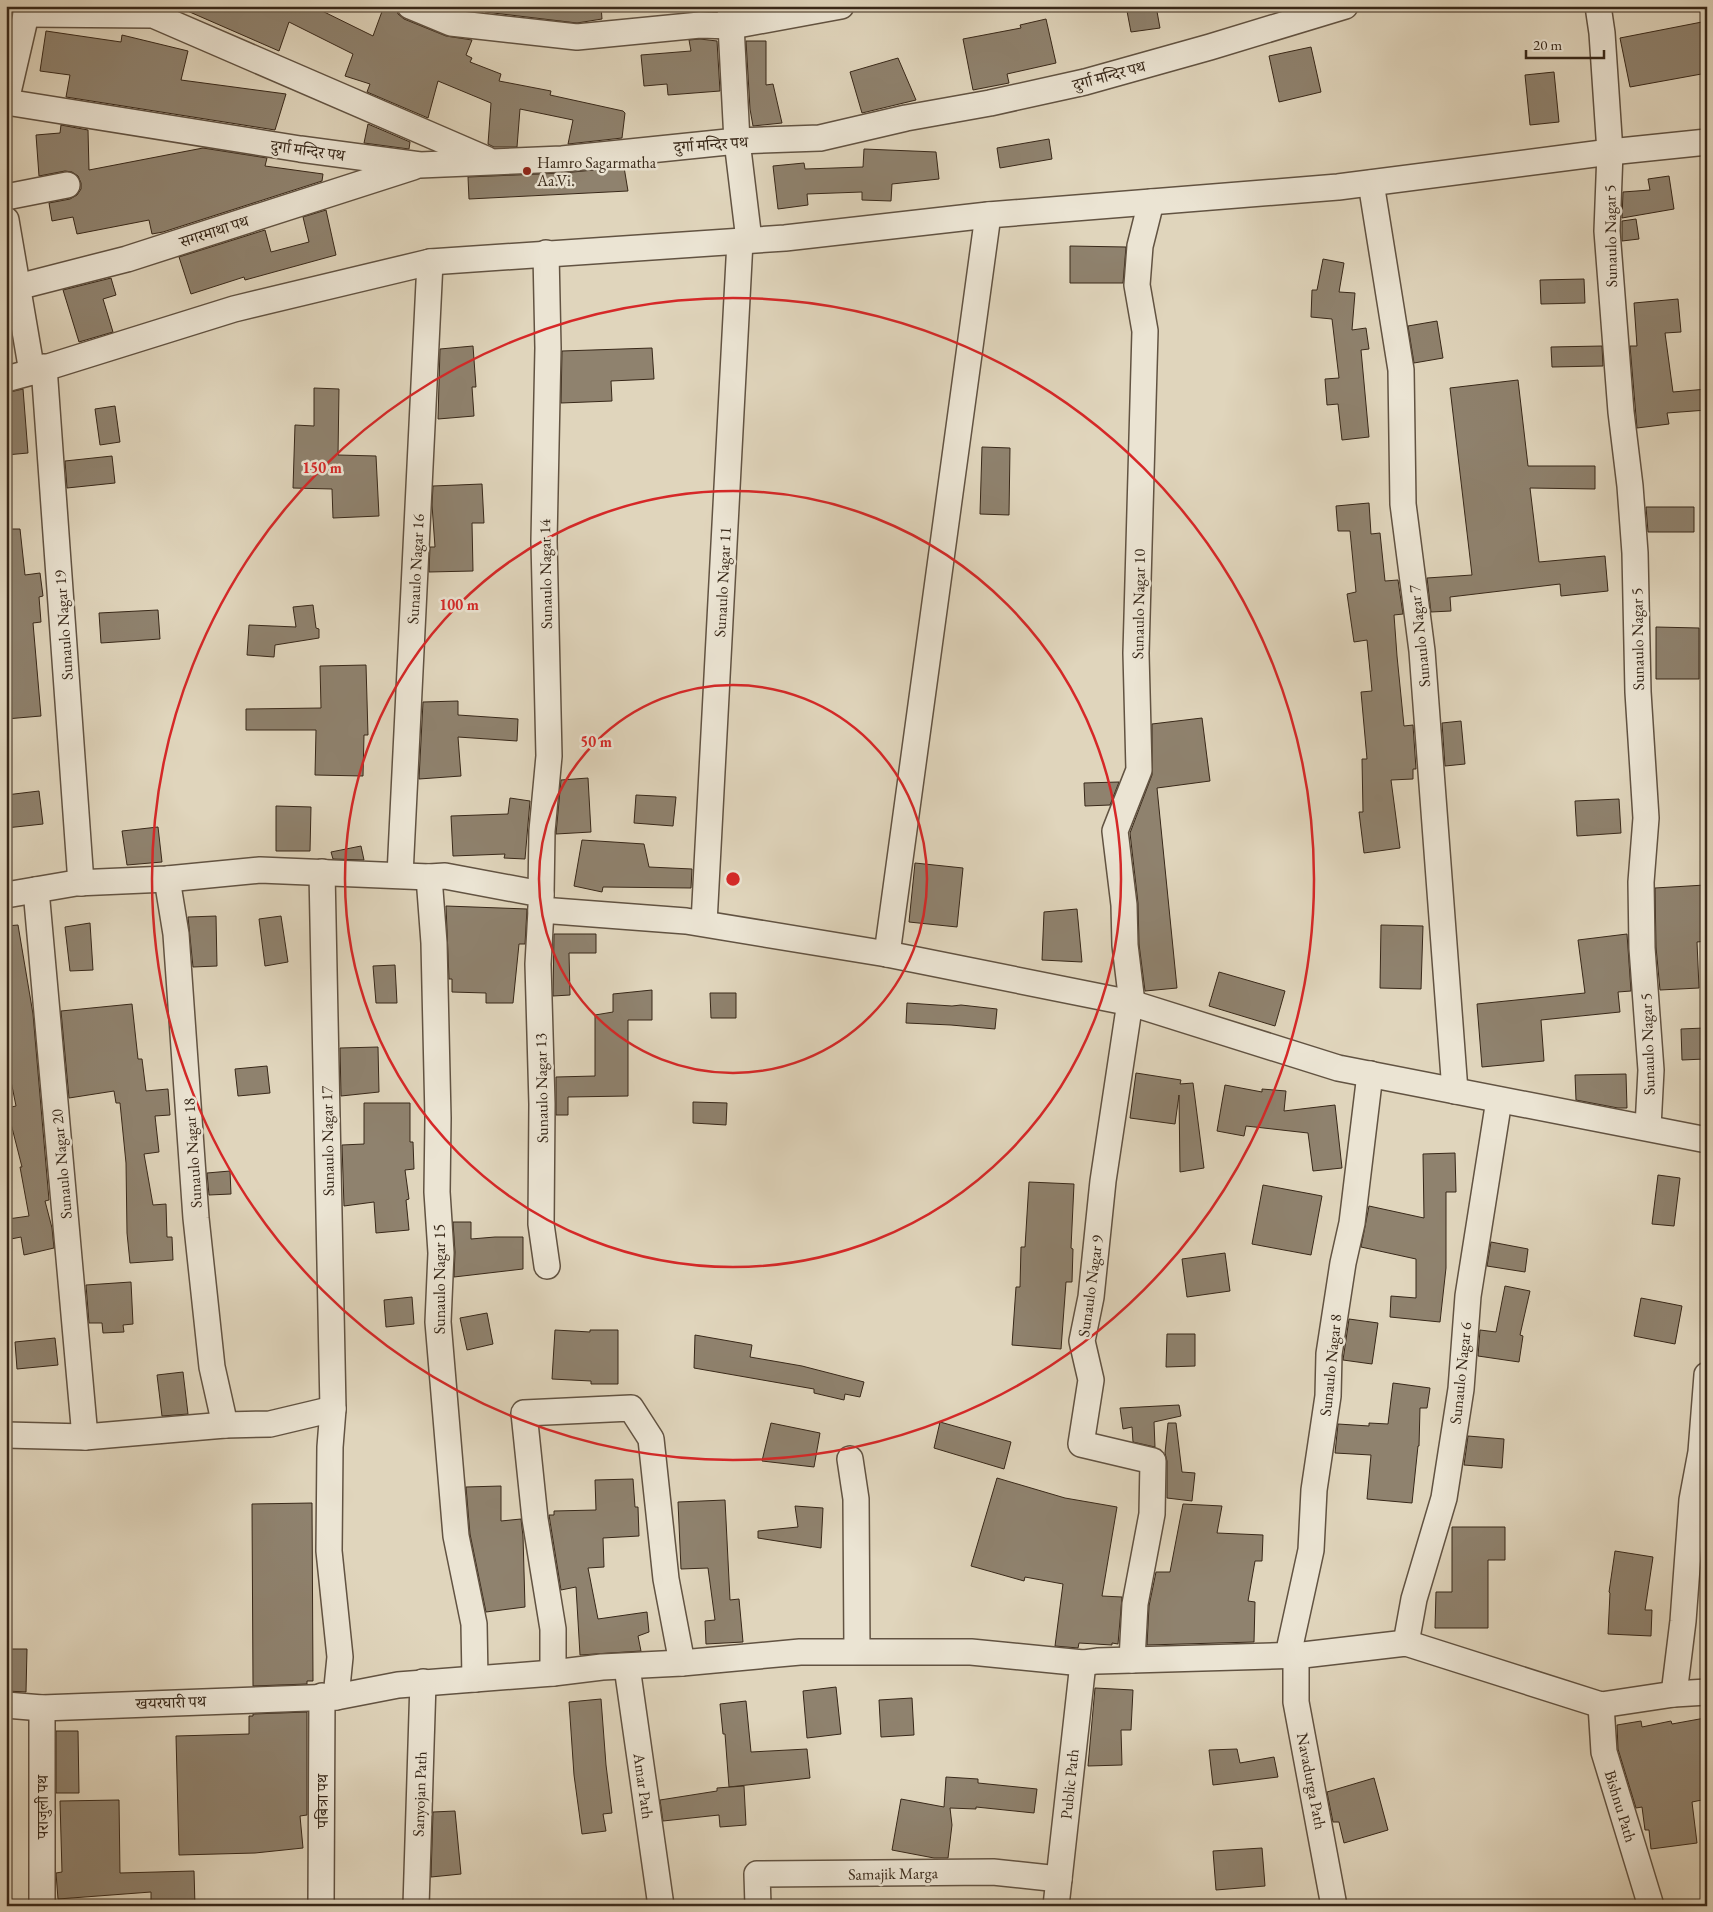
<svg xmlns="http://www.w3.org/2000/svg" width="1713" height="1912" viewBox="0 0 1713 1912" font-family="'EB Garamond','Noto Serif Devanagari',serif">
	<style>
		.building { fill: #8f826e; stroke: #382819 }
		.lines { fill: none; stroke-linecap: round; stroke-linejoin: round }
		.street-casing { stroke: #625342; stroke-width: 28 }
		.street { stroke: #ebe4d3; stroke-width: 25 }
		.ring { fill: none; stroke: #d62828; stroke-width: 2.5 }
		.poi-dot { fill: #8f2418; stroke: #ebe4d3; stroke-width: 2 }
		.labels { text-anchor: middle; stroke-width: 5; stroke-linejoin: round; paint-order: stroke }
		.street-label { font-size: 16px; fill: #382819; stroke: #ebe4d3 }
		.poi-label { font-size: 16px; fill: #382819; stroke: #ebe4d3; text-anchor: start }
		.centre { fill: #d62828; stroke: #ebe4d3; stroke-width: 2.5 }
		.ring-label { font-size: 15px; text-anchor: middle; font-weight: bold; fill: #d62828; stroke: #ebe4d3; stroke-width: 5; stroke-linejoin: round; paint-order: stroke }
	</style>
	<rect width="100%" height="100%" fill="#e0d5bc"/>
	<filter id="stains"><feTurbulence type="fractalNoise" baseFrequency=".004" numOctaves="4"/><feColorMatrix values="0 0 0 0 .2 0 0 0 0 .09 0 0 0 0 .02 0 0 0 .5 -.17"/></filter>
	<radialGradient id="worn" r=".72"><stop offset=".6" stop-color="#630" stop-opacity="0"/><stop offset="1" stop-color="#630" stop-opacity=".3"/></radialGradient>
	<g class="building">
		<path d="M176,6H312L373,36L384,6H396L398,14L404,19L446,36L472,40L466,55L472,58L470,62L501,74L499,81L551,91L550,95L623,111L625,113L622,138L568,144L573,120L520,109L517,147H494L488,144L491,103L438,81L428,118L367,92L370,84L345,76L353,54L289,22L279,51Z"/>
		<path d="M448,6H486L483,12L455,9Z"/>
		<path d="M486,6H601L602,19L577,23L485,12Z"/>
		<path d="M1126,6H1156L1160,28L1131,32Z"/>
		<path d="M1046,19L1056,63L1007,74L1009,83L973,90L963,39L1021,28L1020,25Z"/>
		<path d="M1707,21V73L1630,87L1620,38Z"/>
		<path d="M46,31L121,42L122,35L188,51L181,80L286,94L275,130L66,97L70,75L40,71Z"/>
		<path d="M700,39L717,41L720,91L668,95L667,84L644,86L641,55L691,51L689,40Z"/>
		<path d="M746,41H766V85L773,84L782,123L753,126L750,109Z"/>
		<path d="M1311,47L1321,92L1279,102L1269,56Z"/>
		<path d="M898,58L916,100L862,113L850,72Z"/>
		<path d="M1554,72L1559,122L1530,125L1525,75Z"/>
		<path d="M368,124L410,142L409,149L364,143Z"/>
		<path d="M61,125L88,130L89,170L203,148L267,158L265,166L323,174L322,181L163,232L152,234L149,220L77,234L73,217L52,221L49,203L70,199L77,195L81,189V183L78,176L72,172L65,171L39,176L36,135L60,133Z"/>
		<path d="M1049,139L1052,159L1000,168L997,148Z"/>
		<path d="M864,149L936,152L939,179L892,184L891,201L862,200V192L807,194L808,205L778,209L773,166L804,163L805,169L863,167Z"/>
		<path d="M624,167L628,191L469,199L468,177L563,173Z"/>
		<path d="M1669,176L1674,209L1622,218L1623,192L1650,190L1648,179Z"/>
		<path d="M326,210L336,255L245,280L244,277L191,294L179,257L265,230L271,252L309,242L303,217Z"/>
		<path d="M1636,219L1639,239L1622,241V221Z"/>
		<path d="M1070,246L1126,247L1123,283H1070Z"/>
		<path d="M1323,259L1344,263L1339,292L1355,293L1352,330L1366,328L1369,349L1361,350L1369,437L1342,440L1338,404L1327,405L1325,379L1339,378L1332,319L1311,317L1312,290H1317Z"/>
		<path d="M111,278L116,295L103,299L113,332L79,342L63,290Z"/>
		<path d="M1584,279L1585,303L1541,304L1540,280Z"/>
		<path d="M1678,299L1681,332L1665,333L1673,392L1707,389V410L1667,413L1669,424L1637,428L1630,346H1637L1634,303Z"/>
		<path d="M1437,321L1443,358L1414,363L1408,326Z"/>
		<path d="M473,346L476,387H472L474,416L438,419L440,349Z"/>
		<path d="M1602,346L1603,366L1552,367L1551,347Z"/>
		<path d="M652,348L654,379L611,381L612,401L561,403L562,351Z"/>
		<path d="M1518,380L1528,466H1595V489L1530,488L1539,562L1605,556L1608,591L1561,596L1560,584L1450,597L1451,611L1431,612L1427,578L1472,575L1450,388Z"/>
		<path d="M314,388L339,389L338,455L376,456L379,516L333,518L332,489L293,488L295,425L314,426Z"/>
		<path d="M23,389L28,453L6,455V393Z"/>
		<path d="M115,406L120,442L100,445L95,409Z"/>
		<path d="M982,447L1010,448L1009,515L980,514Z"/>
		<path d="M112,456L115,483L67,488L65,461Z"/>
		<path d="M482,484L484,523H472L473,571L429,572L430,547H435L432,505L433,486Z"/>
		<path d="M1369,503L1371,534L1380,533L1385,581L1398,580L1403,614L1394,615L1397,656L1404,726L1413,725L1416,769H1413V779L1391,780L1400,848L1364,853L1359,812H1363L1362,759H1367L1361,692L1372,691L1367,640L1354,642L1347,594L1356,592L1350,531H1338L1336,506Z"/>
		<path d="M1646,507H1694V532H1648Z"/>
		<path d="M6,529H20L25,575L40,573L43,596L39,597L41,622L33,623L41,716L6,719Z"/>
		<path d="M313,605L316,628L319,629V638L275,645L274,657L247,655L249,625L296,627L293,607Z"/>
		<path d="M158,610L160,639L101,643L99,613Z"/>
		<path d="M1656,627L1699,628V679H1656Z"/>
		<path d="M366,665L368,735H364L363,776L315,775L316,730H246V709L321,708L320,666Z"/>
		<path d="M458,701V715L518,719L517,741L458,737L461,776L419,779L423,702Z"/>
		<path d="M1202,718L1210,781L1157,788L1177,988L1145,991L1139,944L1138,903L1130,833L1152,775V724Z"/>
		<path d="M1461,721L1465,764L1445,766L1442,723Z"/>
		<path d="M588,778L591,832L556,834L561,780Z"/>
		<path d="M1119,782L1110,805L1085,806L1084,783Z"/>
		<path d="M39,791L43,824L6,828V795Z"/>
		<path d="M636,795L676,797L673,826L634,823Z"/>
		<path d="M510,798L530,801L525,859L504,858L505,854L453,856L451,816L508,814Z"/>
		<path d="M1619,799L1621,833L1577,836L1575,801Z"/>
		<path d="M276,806L311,807L310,851H276Z"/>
		<path d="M158,827L162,862L127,865L122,831Z"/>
		<path d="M582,840L644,844L649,867L692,869L691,888L603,887L602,892L574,886Z"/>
		<path d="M361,846L364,860L333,859L331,852Z"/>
		<path d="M915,863L963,868L957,927L909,922Z"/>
		<path d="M1705,885L1707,941L1697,942L1699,988L1660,990L1656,947L1655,888Z"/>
		<path d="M446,906L527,909L525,944H519L513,1003H486V993L452,992V979H449Z"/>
		<path d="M1077,909L1082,962L1042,960L1044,912Z"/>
		<path d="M216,916L217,966L193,967L188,917Z"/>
		<path d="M281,916L288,962L265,966L259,919Z"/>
		<path d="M90,923L93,970L70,971L65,927Z"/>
		<path d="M18,925L33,1014L49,1200L45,1201L52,1228L54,1248L24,1255L21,1237L11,1239L8,1219L29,1216L20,1167H22L7,1108L16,1106L6,1056V926Z"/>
		<path d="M1381,925L1423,926L1421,989L1380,988Z"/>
		<path d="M554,934H596V953H569L570,995L553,996Z"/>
		<path d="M1627,934L1631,991L1618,992L1620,1012L1541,1020L1544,1061L1482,1067L1477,1004L1585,993L1578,940Z"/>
		<path d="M395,965L397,1003H376L373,966Z"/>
		<path d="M1219,972L1285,991L1275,1026L1209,1006Z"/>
		<path d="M652,990V1020H628V1096L568,1097V1115H556V1077L595,1076V1015L613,1012V994Z"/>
		<path d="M710,993H736V1018H711Z"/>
		<path d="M907,1003L952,1006L961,1005L997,1009L995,1029L951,1025L906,1023Z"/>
		<path d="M132,1004L138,1059H142L146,1091L168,1089L170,1115L155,1116L159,1152L144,1154L153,1205L166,1204L167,1237H172L173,1260L130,1263L127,1233L126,1163L120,1103H116L114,1091L69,1098L61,1011Z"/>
		<path d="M1704,1028L1705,1059L1682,1060L1681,1029Z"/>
		<path d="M378,1047L379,1092L341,1096L340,1048Z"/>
		<path d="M267,1066L270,1093L238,1096L235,1069Z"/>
		<path d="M1136,1073L1181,1080L1180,1084L1193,1083L1204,1168L1180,1172L1179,1095L1175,1124L1130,1118Z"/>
		<path d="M1626,1074L1627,1108H1618L1576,1100L1575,1075Z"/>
		<path d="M1225,1085L1262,1092V1089L1286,1091L1284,1111L1335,1105L1342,1168L1313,1171L1308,1133L1246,1126L1244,1136L1217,1131Z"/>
		<path d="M693,1102L727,1103L726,1125L693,1123Z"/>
		<path d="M364,1103H410V1142H413L414,1169L405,1170L409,1199L406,1200L409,1230L376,1233L374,1202L344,1206L342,1145L364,1144Z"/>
		<path d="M1455,1153L1456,1192H1446V1268L1440,1322L1390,1317L1391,1296L1416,1298V1259L1361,1247L1369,1206L1424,1218L1423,1154Z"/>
		<path d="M230,1171L231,1194L209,1195L207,1173Z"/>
		<path d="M1658,1175L1680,1178L1674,1226L1652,1224Z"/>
		<path d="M1029,1182L1074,1184L1071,1248L1073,1249L1072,1282H1066L1061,1349L1012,1345L1016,1287H1020L1021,1247H1025Z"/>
		<path d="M1263,1185L1322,1196L1311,1255L1252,1244Z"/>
		<path d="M453,1222H471V1239L495,1237H523V1269L454,1277L455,1252Z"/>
		<path d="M1491,1242L1528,1249L1525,1272L1487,1266Z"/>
		<path d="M1225,1253L1230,1291L1187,1297L1182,1259Z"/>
		<path d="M131,1282L133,1324L123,1325L124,1332L103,1333L102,1323H89L86,1285Z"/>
		<path d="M1505,1286L1530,1291L1520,1335L1523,1336L1519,1362L1478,1356L1480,1330L1496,1332Z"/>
		<path d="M412,1297L414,1324L386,1327L384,1300Z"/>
		<path d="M1641,1298L1682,1306L1675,1344L1634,1336Z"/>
		<path d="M487,1313L493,1344L467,1350L460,1318Z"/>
		<path d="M1349,1319L1378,1323L1372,1364L1343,1360Z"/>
		<path d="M555,1330L590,1332V1330H618V1384H591V1381L552,1379Z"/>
		<path d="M1167,1334H1195V1366L1166,1367Z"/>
		<path d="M695,1335L752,1345L750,1357L802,1366L864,1382L860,1397L845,1394L844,1400L814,1393V1389L694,1368Z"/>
		<path d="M55,1338L58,1365L17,1369L15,1342Z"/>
		<path d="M183,1372L188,1414L162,1416L157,1375Z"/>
		<path d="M1393,1383L1430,1388L1427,1408H1420L1419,1446H1418L1412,1503L1367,1499L1371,1455L1335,1453L1338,1424L1369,1426V1423L1388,1424Z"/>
		<path d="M1179,1405L1181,1416L1154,1422L1155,1447L1133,1442L1132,1427L1123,1429L1120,1408Z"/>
		<path d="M940,1422L1011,1442L1004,1469L934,1448Z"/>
		<path d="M771,1423L820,1433L814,1467L762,1461Z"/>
		<path d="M1168,1423H1176L1182,1472L1195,1473L1192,1501L1167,1498V1461L1165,1453Z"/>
		<path d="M1468,1436L1504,1439L1502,1468L1464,1465Z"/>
		<path d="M997,1478L1065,1498L1117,1507L1102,1596L1122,1597L1118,1644L1112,1643V1645L1079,1643L1078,1648L1055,1646L1063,1584L1025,1577L1024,1581L971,1566Z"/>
		<path d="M633,1479L635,1507H638L639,1536L603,1538L604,1567L588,1568L598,1619L647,1612L649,1632L638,1636L641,1651L580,1655L576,1587L561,1590L549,1515H554V1511L596,1510L595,1480Z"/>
		<path d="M501,1486V1521L521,1519L523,1536L525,1607L486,1612L470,1534L466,1487Z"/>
		<path d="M725,1500L730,1600L739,1599L743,1642L706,1644L705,1621L715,1620L708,1568L681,1569L678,1502Z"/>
		<path d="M312,1503L313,1681H307V1684L253,1686L252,1504Z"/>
		<path d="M1183,1504L1222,1506L1217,1533L1263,1535L1262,1561H1255L1248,1601L1255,1602L1254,1642L1147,1645L1149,1606L1156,1572H1170Z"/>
		<path d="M795,1506L823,1508L821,1548L758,1538V1531L798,1527Z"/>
		<path d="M1452,1527H1505V1560H1488V1628H1435L1436,1592H1452Z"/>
		<path d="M1615,1551L1653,1557L1645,1610H1652L1651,1636L1608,1634L1610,1593L1609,1592Z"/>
		<path d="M6,1649H27L26,1692L6,1691Z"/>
		<path d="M836,1687L841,1734L807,1738L803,1691Z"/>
		<path d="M1095,1688L1133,1690L1131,1730H1121L1122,1765L1088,1766Z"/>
		<path d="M912,1698L914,1735L881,1737L879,1700Z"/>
		<path d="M601,1699L606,1765L612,1813L603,1814L606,1831L582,1834L574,1775L569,1702Z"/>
		<path d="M746,1701L751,1752L807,1749L810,1778L729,1787L725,1734H723L720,1704Z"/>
		<path d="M307,1712V1815L300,1816L303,1848L255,1853L179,1855L176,1736L249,1734V1716H253V1714Z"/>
		<path d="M1705,1718L1707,1732V1799L1692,1802L1697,1843L1651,1849L1649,1830H1645L1642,1807L1636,1808L1618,1749L1617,1725L1641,1721L1642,1727L1671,1721L1672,1724Z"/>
		<path d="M56,1731H78L79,1793H56Z"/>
		<path d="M1237,1749L1240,1763L1274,1757L1278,1777L1213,1785L1209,1750Z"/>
		<path d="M946,1777L978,1779V1783L1037,1789L1034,1813L976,1807V1809L950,1808L952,1825L948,1858H934L892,1850L901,1799L944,1807Z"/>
		<path d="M1374,1778L1388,1830L1344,1843L1339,1822H1333L1327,1792Z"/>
		<path d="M744,1786L746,1825L720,1827L719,1815L663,1821L660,1800L717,1791V1788Z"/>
		<path d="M119,1800L120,1873L194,1871L195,1906H151V1892L58,1899L56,1873L62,1872L60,1801Z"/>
		<path d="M455,1811L461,1874L431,1877L433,1812Z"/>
		<path d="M1262,1848L1265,1886L1216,1890L1213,1851Z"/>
	</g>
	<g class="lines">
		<g class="street-casing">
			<g id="street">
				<path d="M410,6L451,23L577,37L700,25L732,26L841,6"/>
				<path d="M730,6L737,141L749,240"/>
				<path d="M1598,6L1602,33L1610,152L1607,231L1621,412L1630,486L1635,553L1638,692L1646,818L1641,882L1642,948L1651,1070L1648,1127"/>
				<path d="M26,14L153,15L486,159"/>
				<path d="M6,101L28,6"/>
				<path d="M6,102L300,149L420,165L562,159L737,141L820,138L906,118L990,103L1085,82L1210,47L1345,6"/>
				<path d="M1371,183L1401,370L1403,504L1422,651L1455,1091"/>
				<path d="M6,197L67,185"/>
				<path d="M6,220L32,372"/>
				<path d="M6,290L127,259L413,167"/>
				<path d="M44,367L81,883"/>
				<path d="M6,379L32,372L234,309L430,262L785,238L988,215L1338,187L1610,152L1707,142"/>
				<path d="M322,872L333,1409L330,1447L329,1551L340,1657L336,1697"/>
				<path d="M400,875L430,262"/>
				<path d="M429,877L434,943L438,1118L437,1192L441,1253L438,1322L456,1536L474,1624L475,1679"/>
				<path d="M167,879L176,934L196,1218L212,1367L225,1425"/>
				<path d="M36,890L85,1437"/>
				<path d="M541,894L542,831L549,756L544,541L548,348L546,253"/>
				<path d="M6,895L76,883L167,879L260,870L429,877L445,876L541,894V910L686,921L887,954L1131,1003L1338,1068L1707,1140"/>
				<path d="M541,910L538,964L542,1104L541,1224L547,1266"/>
				<path d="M704,923L740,241"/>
				<path d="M887,954L988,215"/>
				<path d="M1130,1002L1103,1181L1091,1297L1082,1341L1091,1380L1081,1444L1153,1461L1152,1514L1135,1604L1132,1660"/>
				<path d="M1132,1003L1125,945L1124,905L1115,831L1139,770L1136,653L1145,331L1137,285L1140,246L1151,202"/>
				<path d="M6,1435L85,1437L225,1425L270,1424L333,1409"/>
				<path d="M850,1459L856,1499L857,1651"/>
				<path d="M1406,1643L1414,1599L1444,1498L1461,1389L1468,1296L1499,1100"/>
				<path d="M1288,1655L1311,1550L1314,1490L1328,1396L1329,1354L1343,1263L1352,1223L1370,1074"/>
				<path d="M1296,1655V1702L1334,1906"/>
				<path d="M627,1667L661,1906"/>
				<path d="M553,1673V1629L535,1519L524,1413L631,1408L651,1439L666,1579L682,1663"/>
				<path d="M1674,1694L1683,1621L1692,1500L1701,1452L1707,1375"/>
				<path d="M6,1705L42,1708L336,1697L398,1685L553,1673L602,1667L682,1663L800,1652H971L1083,1663L1097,1661L1303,1655L1406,1643L1601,1705L1674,1694L1707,1692"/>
				<path d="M1601,1705L1604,1752L1651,1906"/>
				<path d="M42,1906V1708"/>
				<path d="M321,1906L322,1696"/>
				<path d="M416,1906L423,1682"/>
				<path d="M758,1906L757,1874L993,1872L1059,1879"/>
				<path d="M1056,1906L1083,1663"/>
			</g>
		</g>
		<use href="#street" class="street"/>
	</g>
	<g class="ring">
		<circle cx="733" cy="879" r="194"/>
		<circle cx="733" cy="879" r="388"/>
		<circle cx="733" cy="879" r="581"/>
	</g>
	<circle class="poi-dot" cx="527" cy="171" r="5"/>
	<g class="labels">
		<g class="street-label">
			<text transform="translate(1109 75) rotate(-15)" y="6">दुर्गा मन्दिर पथ</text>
			<text transform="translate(711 144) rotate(-4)" y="6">दुर्गा मन्दिर पथ</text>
			<text transform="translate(308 150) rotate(8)" y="6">दुर्गा मन्दिर पथ</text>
			<text transform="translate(214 231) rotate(-18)" y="6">सगरमाथा पथ</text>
			<text transform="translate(1610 236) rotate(-91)" y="6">Sunaulo Nagar 5</text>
			<text transform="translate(415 569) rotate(-87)" y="6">Sunaulo Nagar 16</text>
			<text transform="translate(545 574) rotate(-91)" y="6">Sunaulo Nagar 14</text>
			<text transform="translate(722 582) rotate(-87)" y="6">Sunaulo Nagar 11</text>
			<text transform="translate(1138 604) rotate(-89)" y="6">Sunaulo Nagar 10</text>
			<text transform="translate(63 625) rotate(-94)" y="6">Sunaulo Nagar 19</text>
			<text transform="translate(1419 636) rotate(-96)" y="6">Sunaulo Nagar 7</text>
			<text transform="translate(1637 639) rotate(-91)" y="6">Sunaulo Nagar 5</text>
			<text transform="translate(1647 1044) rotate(-92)" y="6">Sunaulo Nagar 5</text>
			<text transform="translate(541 1088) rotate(-91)" y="6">Sunaulo Nagar 13</text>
			<text transform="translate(327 1141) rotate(-91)" y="6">Sunaulo Nagar 17</text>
			<text transform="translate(192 1153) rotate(-94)" y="6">Sunaulo Nagar 18</text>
			<text transform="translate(61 1164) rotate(-95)" y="6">Sunaulo Nagar 20</text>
			<text transform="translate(439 1279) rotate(-90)" y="6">Sunaulo Nagar 15</text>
			<text transform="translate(1090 1286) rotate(-82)" y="6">Sunaulo Nagar 9</text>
			<text transform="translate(1330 1365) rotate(-84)" y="6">Sunaulo Nagar 8</text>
			<text transform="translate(1460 1373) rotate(-84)" y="6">Sunaulo Nagar 6</text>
			<text transform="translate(171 1702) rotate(-2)" y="6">खयरघारी पथ</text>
			<text transform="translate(1312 1781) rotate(79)" y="6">Navadurga Path</text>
			<text transform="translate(1069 1784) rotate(-84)" y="6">Public Path</text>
			<text transform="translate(644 1786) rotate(82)" y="6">Amar Path</text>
			<text transform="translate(419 1794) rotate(-88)" y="6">Sanyojan Path</text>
			<text transform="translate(322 1801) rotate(-90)" y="6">पबित्रा पथ</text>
			<text transform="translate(1621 1806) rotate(73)" y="6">Bishnu Path</text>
			<text transform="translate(42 1807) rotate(-90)" y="6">पराजुली पथ</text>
			<text transform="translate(893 1873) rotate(-1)" y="6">Samajik Marga</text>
		</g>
		<g class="poi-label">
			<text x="537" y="168">Hamro Sagarmatha<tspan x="537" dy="18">Aa.Vi.</tspan></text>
		</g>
	</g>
	<circle cx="733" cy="879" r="8" class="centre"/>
	<g class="ring-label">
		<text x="322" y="473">150 m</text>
		<text x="459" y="610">100 m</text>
		<text x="596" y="747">50 m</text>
	</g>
	<rect width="1713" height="1912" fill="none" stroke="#e0d5bc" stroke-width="25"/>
	<rect x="8" y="8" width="1698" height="1897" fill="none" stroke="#382819" stroke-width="2.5"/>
	<rect x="12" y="12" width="1688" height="1887" fill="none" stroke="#382819"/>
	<path d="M1526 50v8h78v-8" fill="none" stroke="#382819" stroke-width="2.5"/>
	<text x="1533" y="50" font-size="15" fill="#382819" stroke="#ebe4d3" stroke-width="4" paint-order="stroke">20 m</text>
	<rect width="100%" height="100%" filter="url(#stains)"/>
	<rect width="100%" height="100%" fill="url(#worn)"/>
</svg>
